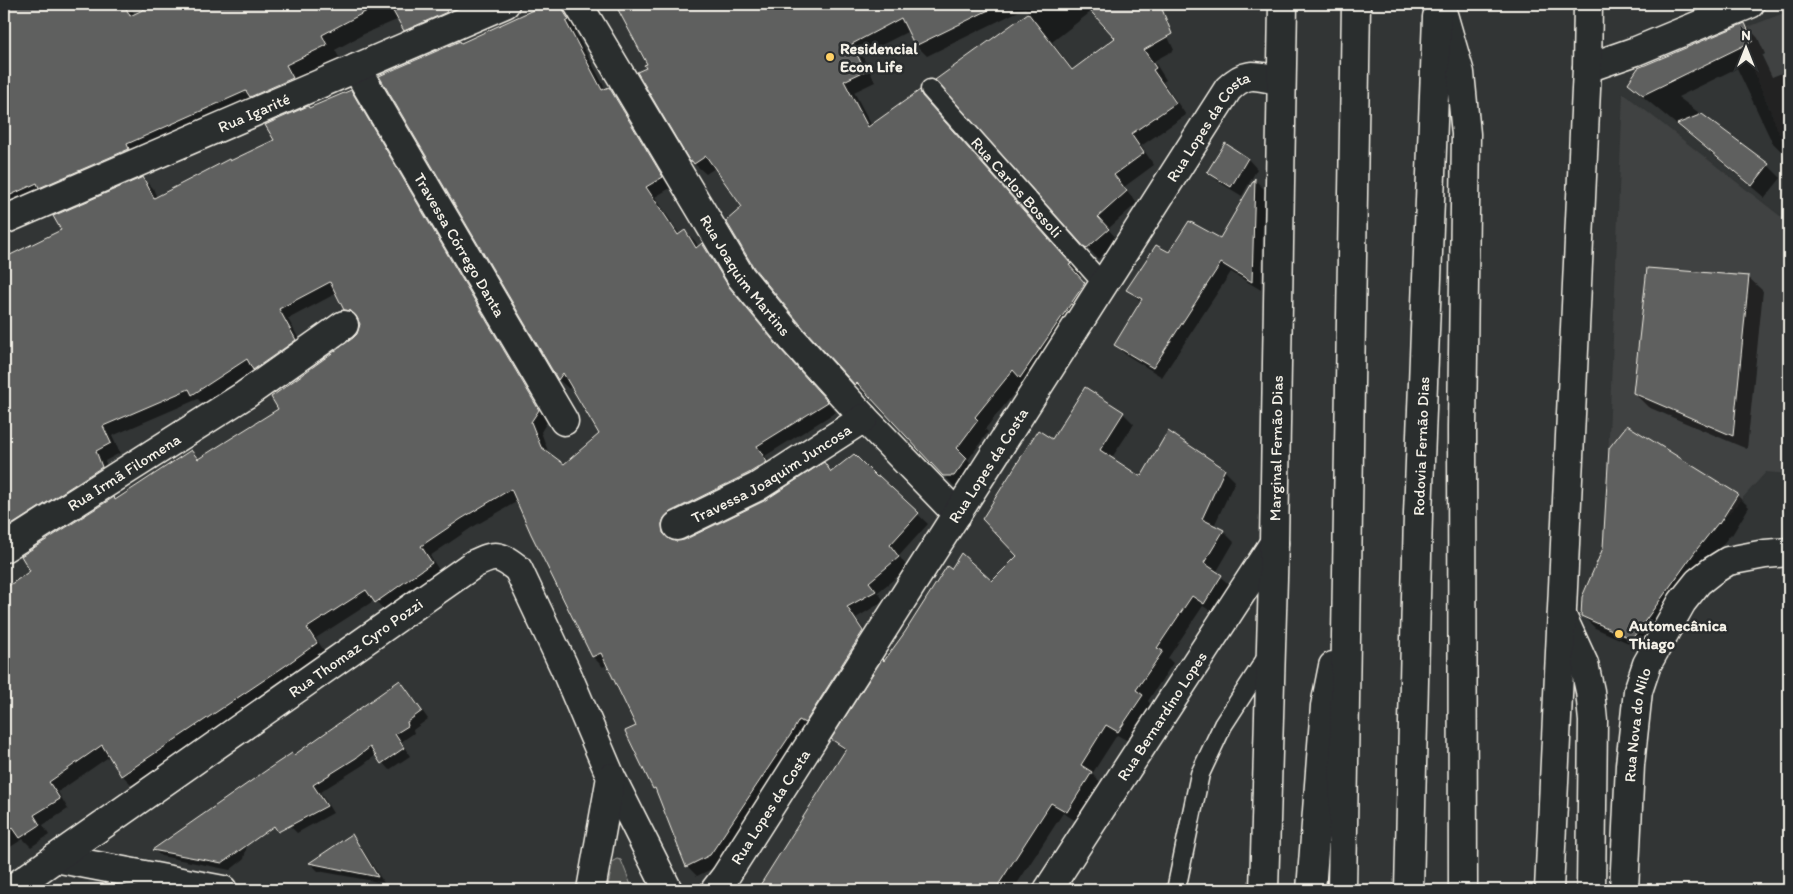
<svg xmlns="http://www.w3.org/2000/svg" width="1793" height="894" viewBox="0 0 1793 894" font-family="Itim,sans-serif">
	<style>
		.built { fill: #404242 }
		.green { fill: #4b4d4c; stroke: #a09f9a }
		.shadow { fill: #0007; fill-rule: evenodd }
		.building { fill: #5f605f; stroke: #f4f1e8 }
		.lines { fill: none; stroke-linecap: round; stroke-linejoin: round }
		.service-casing { stroke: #f4f1e8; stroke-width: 21 }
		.minor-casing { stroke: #f4f1e8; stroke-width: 31 }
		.primary-casing { stroke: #f4f1e8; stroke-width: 31 }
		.motorway-casing { stroke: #f4f1e8; stroke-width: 31 }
		.service { stroke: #2a2d2e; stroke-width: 18 }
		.minor { stroke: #2a2d2e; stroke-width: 28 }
		.primary { stroke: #2a2d2e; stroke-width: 28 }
		.motorway { stroke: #2a2d2e; stroke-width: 28 }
		.poi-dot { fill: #ffd166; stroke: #2a2d2e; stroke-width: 2 }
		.labels { text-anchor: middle; stroke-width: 5; stroke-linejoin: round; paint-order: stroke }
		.poi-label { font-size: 16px; font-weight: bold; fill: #f4f1e8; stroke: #2a2d2e; text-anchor: start }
		.street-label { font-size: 16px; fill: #f4f1e8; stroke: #2a2d2e }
	</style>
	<rect width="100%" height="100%" fill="#323535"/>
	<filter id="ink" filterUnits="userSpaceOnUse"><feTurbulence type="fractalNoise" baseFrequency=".02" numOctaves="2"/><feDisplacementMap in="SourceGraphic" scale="10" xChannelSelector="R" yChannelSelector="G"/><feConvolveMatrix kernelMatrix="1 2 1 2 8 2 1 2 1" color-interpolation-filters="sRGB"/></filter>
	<g filter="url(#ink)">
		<g class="built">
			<path d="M1789,11V158L1738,31Z"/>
			<path d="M1623,93L1789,223V474L1766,472L1712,532L1608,460Z"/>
		</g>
		<path class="green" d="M617,859L621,860L633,890H607L613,861Z"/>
		<g class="shadow">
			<path d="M4,4H129L135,15L158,4H450L460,26L419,44L405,30L399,19L364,34L335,50L340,59L4,218Z"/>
			<path d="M549,4H564L569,9L578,30L575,32L606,90L609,88L619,98L672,187L655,197L680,235L685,231L695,241L699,248L702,244L712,254L739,298L791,362L836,412L765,456L776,472L671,535L672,542L684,541L764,502L824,464L832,472L877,479L879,477L928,524L899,556L908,568L878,592L884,601L856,618L872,642L720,865L697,876L687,866L658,792L654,788L637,726L608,664L603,667L593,657L532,533L518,501L471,528L430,556L441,573L386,612L375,600L316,638L326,654L132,785L122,775L110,756L58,792L68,809L43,825L49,835L31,847L23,839L4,851V680L9,677L4,670V593L21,583L114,498L117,501L191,451L200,460L280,409L354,339L360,332L361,323L360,320L356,319L345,309L337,293L288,319L305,350L264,379L255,370L202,404L198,399L112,436L120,453L105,461L111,477L8,534L4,530V259L62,230L143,178L153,188L157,198L275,141L309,110L350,91L360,101L548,420L541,432L549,454L564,465L600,434L572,384L569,389L559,380L380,76L461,44Z"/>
			<path d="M616,4H1153L1174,50L1154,61L1166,80L1163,82L1186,115L1141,146L1154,165L1124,187L1137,203L1108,229L1119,241L1098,259L936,80L1029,14L1025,8L927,56L916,45L909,31L862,55L875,82L854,92L872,126L919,92L1081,275L1079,277L1095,295L1032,388L1024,381L985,429L988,432L968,460L977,470L966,487H955L868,394L867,395L856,384L744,207L715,168L706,174L691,161L648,68L649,64ZM1092,11L1117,38L1074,71L1052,42Z"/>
			<path d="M1745,24L1758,38L1765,54L1762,56L1772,77L1789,70V153L1785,155L1772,142L1737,68L1678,97L1768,165L1781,178L1765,198L1642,96L1629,83Z"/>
			<path d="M1225,145L1248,159L1257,169L1242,196L1219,182L1209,172Z"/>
			<path d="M1255,180L1264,189L1261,290L1231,272L1162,377L1125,354L1115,345L1142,302L1127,290L1170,253L1221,240Z"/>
			<path d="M1748,277L1763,291L1747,449L1648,407L1634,393Z"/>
			<path d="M1086,389L1123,413L1134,424L1111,459L1142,479L1224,470L1235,481L1214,526L1223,531L1234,542L1216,573L1232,587L1215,614L1203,606L1168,658L1173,663L1148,701L1153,707L1130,742L1117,735L1092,774L1102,784L1078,822L1063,813L1013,890H759L846,752L833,739L884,663L992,583L1019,557L1053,441Z"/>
			<path d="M1627,427L1737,495L1749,507L1732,535L1731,534L1709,561L1644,650L1595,628L1583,616L1604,549Z"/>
			<path d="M400,682L407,689L428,719L413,730L414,733L401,742L410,756L389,770L376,755L363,765L320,792L333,813L297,833L290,826L295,800L258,793L244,859L230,870L161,856L154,850L294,756Z"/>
			<path d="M351,836L359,844L384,883L318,871L311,864Z"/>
		</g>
		<g class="building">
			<path d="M4,4H124L130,16L155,4H380L322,35L327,45L286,65L293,78L250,97L246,91L127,144L129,149L39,188L37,183L4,198Z"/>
			<path d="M389,4H443L447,12L404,31Z"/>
			<path d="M546,4H562L564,12L569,20L566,22L602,90L609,87L663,177L646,187L678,235L685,230L696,248L702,243L729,287L781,350L828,402L757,446L767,462L749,473L670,512L664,518L662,524L663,533L669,539L675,541L684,540L764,501L824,462L831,472L854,454L877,477L879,476L919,513L890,545L899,557L869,582L876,591L847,607L863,631L805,723L799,720L791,734L710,855L686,867L655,788L653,789L625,731L636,726L601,653L592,657L531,534L511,489L461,519L421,546L432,563L375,603L366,590L307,628L317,643L285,666L121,776L102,745L49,782L60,799L34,815L40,825L20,838L13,828L4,834V589L30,571L21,556L114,497L115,500L191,450L198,459L278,409L271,397L353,338L357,334L360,324L356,316L351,311L344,310L330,282L279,309L296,340L253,370L247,359L192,395L189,389L103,426L111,443L96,451L102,467L4,530V258L61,230L53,216L143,177L154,198L229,159L230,161L274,140L265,125L308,106L309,108L351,90L539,410L531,422L541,447L564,464L599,434L563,373L558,380L379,76L460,41L461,43Z"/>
			<path d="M615,4H1001L915,46L901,18L852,44L865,71L844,81L868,127L920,90L922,96L1071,264L1069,265L1085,283L1020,378L1013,370L975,417L978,420L957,448L967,458L954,476H943L857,383L855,385L805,330L754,268L726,221L742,207L706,156L694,164L692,161L690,162L637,72L646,68L644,65L647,64Z"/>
			<path d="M1084,4H1160L1172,34L1144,50L1156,68L1153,70L1176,103L1131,134L1144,153L1114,175L1127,191L1098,217L1109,229L1086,249L935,80L1028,13L1072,70L1115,38Z"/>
			<path d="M1745,23L1753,41L1643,95L1628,83L1638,68Z"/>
			<path d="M1702,114L1769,164L1752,186L1677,124Z"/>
			<path d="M1225,143L1248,158L1231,187L1207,172Z"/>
			<path d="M1255,178L1252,282L1221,263L1153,368L1114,345L1142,299L1126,290L1156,245L1169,252L1189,221L1220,238Z"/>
			<path d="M1647,268L1749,276L1733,436L1633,393Z"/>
			<path d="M1085,387L1124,412L1100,450L1141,477L1168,431L1225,469L1202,519L1224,530L1204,563L1222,575L1204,604L1192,596L1157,648L1163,651L1136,690L1143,695L1118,732L1106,725L1081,765L1092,772L1067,812L1051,803L995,890H757L846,749L831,739L882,659L884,661L905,632L947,566L951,569L961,553L992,581L1017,556L982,519L1038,430L1052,439Z"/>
			<path d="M1627,425L1738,494L1719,524L1718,523L1697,549L1632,639L1581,616L1582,597L1603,548L1609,448Z"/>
			<path d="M400,680L422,711L407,722L408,726L395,734L404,748L381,764L370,747L356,758L313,785L327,806L278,832L274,826L222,863L152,850L274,765L292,753L294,755Z"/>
			<path d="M352,834L378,877L309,863Z"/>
		</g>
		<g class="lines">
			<g class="service-casing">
				<g id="service">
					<path id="s1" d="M930,89L1104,285"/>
					<path d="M1176,890L1200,774L1223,725L1269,654"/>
				</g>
			</g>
			<g class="minor-casing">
				<g id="minor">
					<path id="s2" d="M578,4L741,277L793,340L864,418L957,514"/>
					<path id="s3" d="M356,68L564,421"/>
					<path d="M1587,68L1636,51L1750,4"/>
					<path id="s4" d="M4,220L505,4"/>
					<path id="s5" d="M677,526L757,487L864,418"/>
					<path id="s6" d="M4,548L245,395L344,325"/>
					<path d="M1562,616L1584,664L1590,691L1593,721L1591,890"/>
					<path d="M55,858L223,890"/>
					<path id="s7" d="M10,890L474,564C495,554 499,554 518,569L565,669L611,777L668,890"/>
					<path d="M591,890L611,777"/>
					<path id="s8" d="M715,890L725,877L1228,89C1247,70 1257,76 1281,81"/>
					<path id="s9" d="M1048,890L1274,543"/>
					<path id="s10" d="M1624,890L1630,765L1638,691L1647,664L1682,602L1698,582L1712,571L1728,561L1765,554L1789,552"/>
				</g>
			</g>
			<g class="primary-casing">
				<g id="primary">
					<path id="s11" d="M1264,890L1274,543L1283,4"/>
					<path d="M1549,890L1587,68L1588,4"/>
				</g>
			</g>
			<g class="motorway-casing">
				<g id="motorway">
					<path d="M1440,4L1460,73L1466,134L1462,428L1463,890"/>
					<path d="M1311,890L1325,706L1333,666"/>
					<path d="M1342,890L1356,4"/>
					<path id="s12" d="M1409,890L1418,514L1437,17"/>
				</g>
			</g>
			<use href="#service" class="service"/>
			<use href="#minor" class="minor"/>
			<use href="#primary" class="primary"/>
			<use href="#motorway" class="motorway"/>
		</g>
	</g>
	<g class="poi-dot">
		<circle cx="830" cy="57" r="5"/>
		<circle cx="1619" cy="634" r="5"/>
	</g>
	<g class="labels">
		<g class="poi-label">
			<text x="840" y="54">Residencial<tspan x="840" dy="18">Econ Life</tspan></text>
			<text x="1629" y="631">Automecânica<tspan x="1629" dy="18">Thiago</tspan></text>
		</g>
		<g class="street-label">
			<text dy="6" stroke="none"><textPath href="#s4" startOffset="272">Rua Igarité</textPath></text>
			<text dy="6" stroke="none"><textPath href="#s8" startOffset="910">Rua Lopes da Costa</textPath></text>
			<text dy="6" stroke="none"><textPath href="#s1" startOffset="131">Rua Carlos Bossoli</textPath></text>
			<text dy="6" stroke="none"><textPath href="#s3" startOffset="205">Travessa Córrego Danta</textPath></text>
			<text dy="6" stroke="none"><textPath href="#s2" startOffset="319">Rua Joaquim Martins</textPath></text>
			<text dy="6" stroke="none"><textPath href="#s11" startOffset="442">Marginal Fernão Dias</textPath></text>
			<text dy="6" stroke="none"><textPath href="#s12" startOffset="444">Rodovia Fernão Dias</textPath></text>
			<text dy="6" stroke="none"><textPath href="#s8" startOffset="505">Rua Lopes da Costa</textPath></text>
			<text dy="6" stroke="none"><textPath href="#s6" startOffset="142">Rua Irmã Filomena</textPath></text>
			<text dy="6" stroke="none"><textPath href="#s5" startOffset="108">Travessa Joaquim Juncosa</textPath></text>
			<text dy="6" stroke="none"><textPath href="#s7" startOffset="422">Rua Thomaz Cyro Pozzi</textPath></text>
			<text dy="6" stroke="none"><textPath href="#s9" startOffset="208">Rua Bernardino Lopes</textPath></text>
			<text dy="6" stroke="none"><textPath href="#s10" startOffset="166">Rua Nova do Nilo</textPath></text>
			<text dy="6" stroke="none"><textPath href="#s8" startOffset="100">Rua Lopes da Costa</textPath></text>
		</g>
	</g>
	<rect width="1793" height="894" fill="none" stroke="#2a2d2e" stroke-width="20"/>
	<rect x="10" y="10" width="1773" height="874" fill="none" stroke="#f4f1e8" stroke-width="2" filter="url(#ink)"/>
	<g transform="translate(1746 48)" stroke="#2a2d2e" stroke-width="4" paint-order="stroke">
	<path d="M0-4L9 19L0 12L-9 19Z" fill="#f4f1e8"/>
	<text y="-8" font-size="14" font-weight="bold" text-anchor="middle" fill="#f4f1e8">N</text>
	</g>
</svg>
